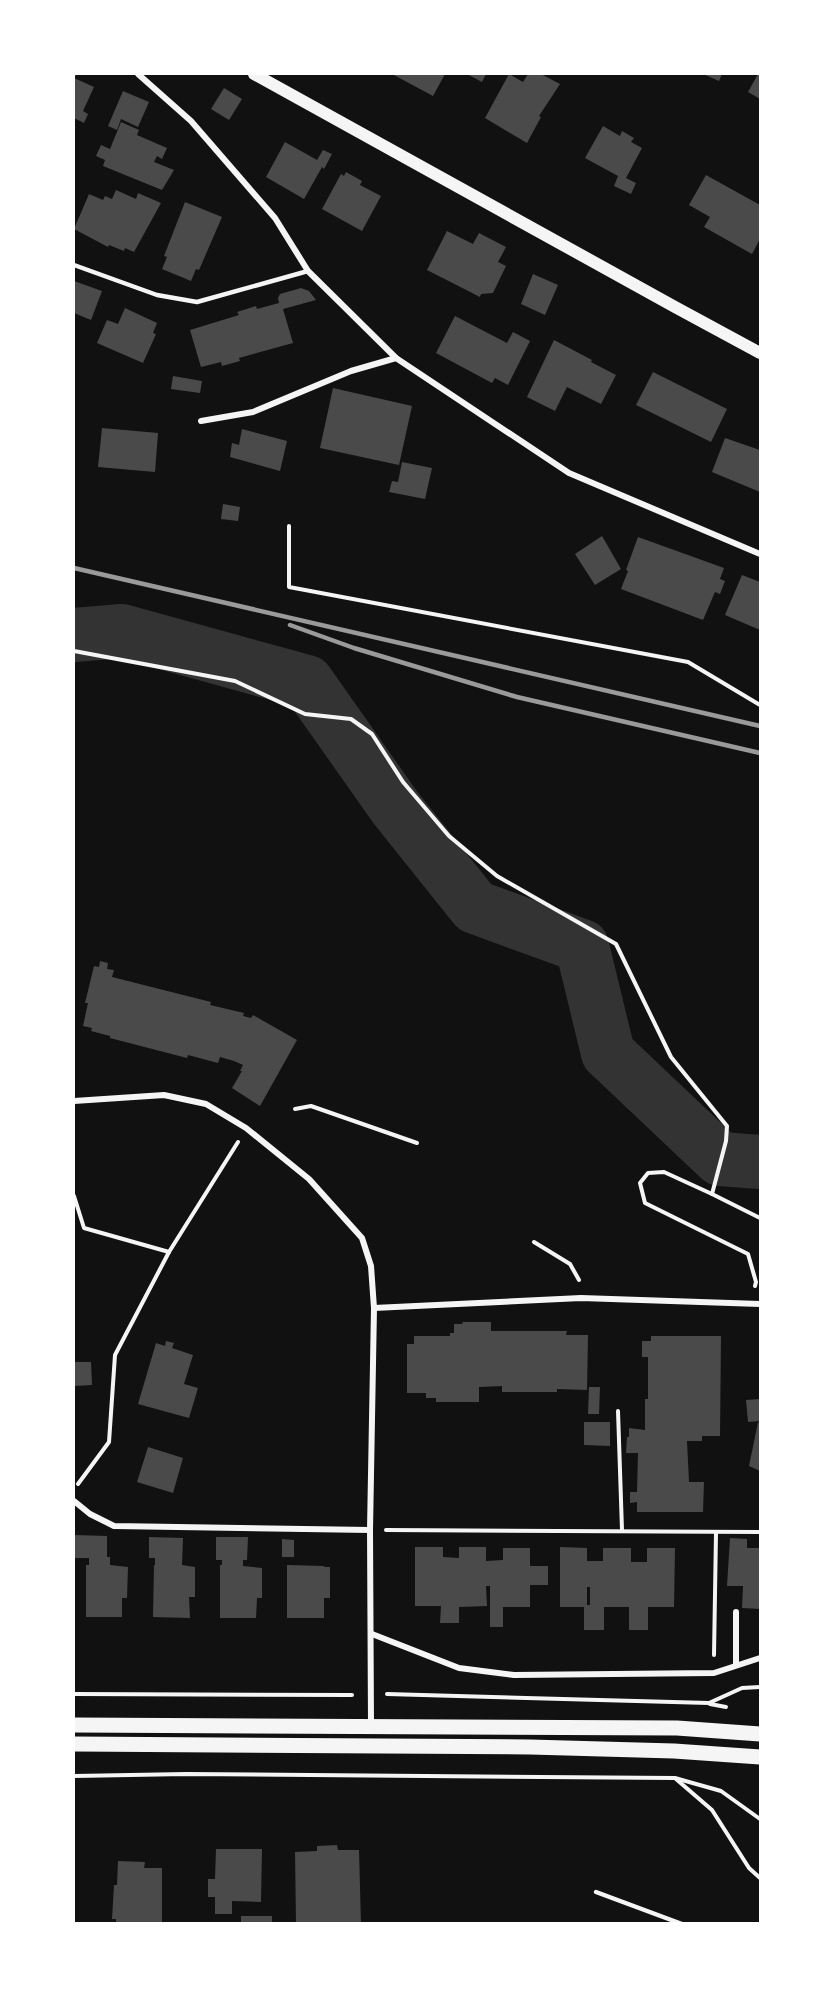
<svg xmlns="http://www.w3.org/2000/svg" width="834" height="1997" viewBox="0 0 834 1997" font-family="Inter,sans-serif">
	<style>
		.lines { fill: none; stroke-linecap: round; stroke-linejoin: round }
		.river { stroke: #333; stroke-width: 54 }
		.building { fill: #4a4a4a; fill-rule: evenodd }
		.path { stroke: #f5f5f5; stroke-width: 4 }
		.service { stroke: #f5f5f5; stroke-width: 4.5 }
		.minor { stroke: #f5f5f5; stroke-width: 6 }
		.secondary { stroke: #f5f5f5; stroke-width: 12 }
		.primary { stroke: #f5f5f5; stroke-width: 15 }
		.rail { stroke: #9a9a9a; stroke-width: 4.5 }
	</style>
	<rect width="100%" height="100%" fill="#111"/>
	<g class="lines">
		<path class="river" d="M74,635L122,631L307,682L395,807L475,907L582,946L608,1053L720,1159L760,1162"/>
	</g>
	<g class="building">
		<path d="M74,74H77L74,78L94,87L83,111L88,114L84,123L74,118Z"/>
		<path d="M392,74H445L433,96Z"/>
		<path d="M467,74H486L482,82Z"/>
		<path d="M509,74L523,82L528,74H541L560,84L539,116L541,117L527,143L485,118Z"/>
		<path d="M703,74H722L719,81Z"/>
		<path d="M758,74H760V99L748,92Z"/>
		<path d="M224,88L242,99L229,120L211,109Z"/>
		<path d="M123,91L149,102L138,127L121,119L117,130L108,126Z"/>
		<path d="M121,122L139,130L137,135L167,148L162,159L157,156L154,162L174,170L162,190L103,166L105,160L96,156L101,145L110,149Z"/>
		<path d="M603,126L620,136L622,131L634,138L631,142L642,148L626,178L636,183L631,194L614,186L618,176L585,158Z"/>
		<path d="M285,142L317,160L323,150L332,154L324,169L322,167L304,199L266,177Z"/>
		<path d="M346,172L362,181L360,185L381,196L362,231L322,209L341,174L344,176Z"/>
		<path d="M706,175L760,205V239L752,254L704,227L710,217L689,205Z"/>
		<path d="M116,190L136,199L138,193L161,203L134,252L125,248L124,251L109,245L108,247L74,229L89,194L103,200L105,196L112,199Z"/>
		<path d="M185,202L222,217L199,270L196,269L191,281L162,269L167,257L164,256Z"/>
		<path d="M447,231L473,244L479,233L506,247L498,262L506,266L493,293L481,294L480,297L427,270Z"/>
		<path d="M533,274L558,285L545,315L521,304Z"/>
		<path d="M74,281L102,291L91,320L74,313Z"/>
		<path d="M301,288L309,291L316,300L283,309L293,343L239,358L240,361L222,366L221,362L201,367L190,330L239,315L237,312L256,306L257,309L279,303L278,298L280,294Z"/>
		<path d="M125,308L157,323L153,333L156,334L143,363L97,343L107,320L118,324Z"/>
		<path d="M455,316L507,343L513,332L530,341L508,385L495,378L492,383L436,353Z"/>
		<path d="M554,340L592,360L591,362L616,375L601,404L567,387L555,411L527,397Z"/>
		<path d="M653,372L727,409L711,442L636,405Z"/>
		<path d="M173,376L202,381L200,393L171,389Z"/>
		<path d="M333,388L412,406L399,465L320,448Z"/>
		<path d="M102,428L158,433L155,472L98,467Z"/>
		<path d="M242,429L287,441L280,471L230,457L232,443L239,445Z"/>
		<path d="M725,438L760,450V492L712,472Z"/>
		<path d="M402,462L432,468L425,499L389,492L392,481L398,482Z"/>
		<path d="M223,504L240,507L238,521L221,519Z"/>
		<path d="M602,536L621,569L595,585L575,554Z"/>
		<path d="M638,537L724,568L720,579L725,581L720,594L715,592L703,620L621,589L628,571L626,570Z"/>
		<path d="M742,575L760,582V630L725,615Z"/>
		<path d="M100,961L108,963L107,969L114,970L112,977L211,1002L210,1005L244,1013L243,1016L251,1018L253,1015L297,1040L260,1106L232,1088L242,1071H240L243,1065L234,1061L220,1057L218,1063L188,1055L187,1058L110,1038V1036L91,1031L92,1028L83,1026L88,1003H85L94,966L99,967Z"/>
		<path d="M463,1322H491V1331H567L566,1335H588L587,1390L557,1389V1392H502V1386L479,1387V1402H436V1398H426V1393H407V1344H414V1336H450V1333H454V1324H462Z"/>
		<path d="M651,1336H721L720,1436H702V1441H687L689,1482H704L703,1512H637V1502L630,1503V1492H637L638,1453H626L627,1437H629V1428L645,1430V1399H648V1357H642V1341H651Z"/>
		<path d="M166,1341L174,1343L172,1348L193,1355L184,1384L198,1388L189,1418L138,1404L156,1343L165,1346Z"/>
		<path d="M74,1362H91L92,1385L74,1386Z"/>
		<path d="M589,1387H600L599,1414H588Z"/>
		<path d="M760,1399V1421L748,1422L746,1400Z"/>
		<path d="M584,1422H610V1446L584,1445Z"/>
		<path d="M758,1422L760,1423V1471L749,1466Z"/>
		<path d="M148,1447L183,1458L173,1493L137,1482Z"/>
		<path d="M74,1535L107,1536V1557H110V1565L128,1567L127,1598H122V1617H86V1565H89V1558H74Z"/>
		<path d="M149,1537L183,1538L182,1565L195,1567V1597H189L190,1618L153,1617L154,1565H155V1558H149Z"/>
		<path d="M216,1537H248L247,1560H243V1566L262,1568V1598H257L256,1618H220V1565H222V1560H216Z"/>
		<path d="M730,1538L747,1539V1548H760V1609L742,1608L743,1586H727Z"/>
		<path d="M282,1539L294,1540V1557H282Z"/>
		<path d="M415,1547H443V1557L459,1558V1547H486V1561L503,1560V1548H530V1566H548V1585H530V1607H503V1627H490V1586H486L487,1606L459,1607V1623H440L441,1606H415Z"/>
		<path d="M560,1547L587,1548V1561H603V1548H631V1562H647V1548H675L674,1607H648V1630H629V1607H604V1630H584V1607H560ZM587,1587H590V1605H587Z"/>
		<path d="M287,1565L324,1566V1567H330V1598H324V1618H287Z"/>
		<path d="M337,1845L338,1850H359L361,1924H296L295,1852L317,1851V1846Z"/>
		<path d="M216,1849H262L261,1902L232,1901V1914H215V1897H208V1879H215Z"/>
		<path d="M118,1861L145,1862L144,1868H162V1924H116V1919H112L114,1885H117Z"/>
		<rect x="241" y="1916" width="31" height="8"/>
	</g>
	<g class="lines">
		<g class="path">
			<path d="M289,526V587L688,662L760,705"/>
			<path d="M74,651L235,681L305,714L351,719L372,734L403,782L449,836L497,876L616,944L671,1057L727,1126L726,1141L712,1194L760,1218"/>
			<path d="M295,1109L311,1106L417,1143"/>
			<path d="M712,1194L664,1172L648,1173L640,1183L645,1203L748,1254L756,1282L755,1286"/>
			<path d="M74,1196L84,1228L169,1252"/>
			<path d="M534,1242L570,1264L579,1280"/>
			<path d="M618,1411L622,1530"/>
			<path d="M78,1484L109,1442L115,1355L169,1252L238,1142"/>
			<path d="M386,1530L760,1532"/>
			<path d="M714,1655L716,1533"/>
			<path d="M74,1694L352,1695"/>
			<path d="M387,1694L709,1703L742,1688L760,1687"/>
			<path d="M710,1704L726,1707"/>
			<path d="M74,1776L186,1774L675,1778L721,1791L760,1819"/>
			<path d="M676,1779L712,1810L749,1868L760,1878"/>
		</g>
		<g class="service">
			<path d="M74,265L157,295L197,302L308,271"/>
			<path d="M596,1892L682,1924"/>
		</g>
		<g class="minor">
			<path d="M138,74L191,121L275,218L308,271L396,358L569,473L760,554"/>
			<path d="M201,421L253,412L351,371L396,358"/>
			<path d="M74,1101L164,1095L206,1104L246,1128L309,1179L362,1238L371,1266L374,1308L370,1530L371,1725"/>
			<path d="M374,1308L581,1298L760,1304"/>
			<path d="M74,1501L90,1514L114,1526L370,1530"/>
			<path d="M372,1634L459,1668L514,1675L714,1673L760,1658"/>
			<path d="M736,1665V1612"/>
		</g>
		<path class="secondary" d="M254,74L675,307L760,353"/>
		<g class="primary">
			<path d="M74,1725L677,1728L760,1734"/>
			<path d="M74,1744L530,1747L674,1751L760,1757"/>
		</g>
		<g class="rail">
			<path d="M74,568L760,726"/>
			<path d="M290,625L354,648L517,697L760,753"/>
		</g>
	</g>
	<rect width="834" height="1997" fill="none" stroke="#ffffff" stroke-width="150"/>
</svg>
